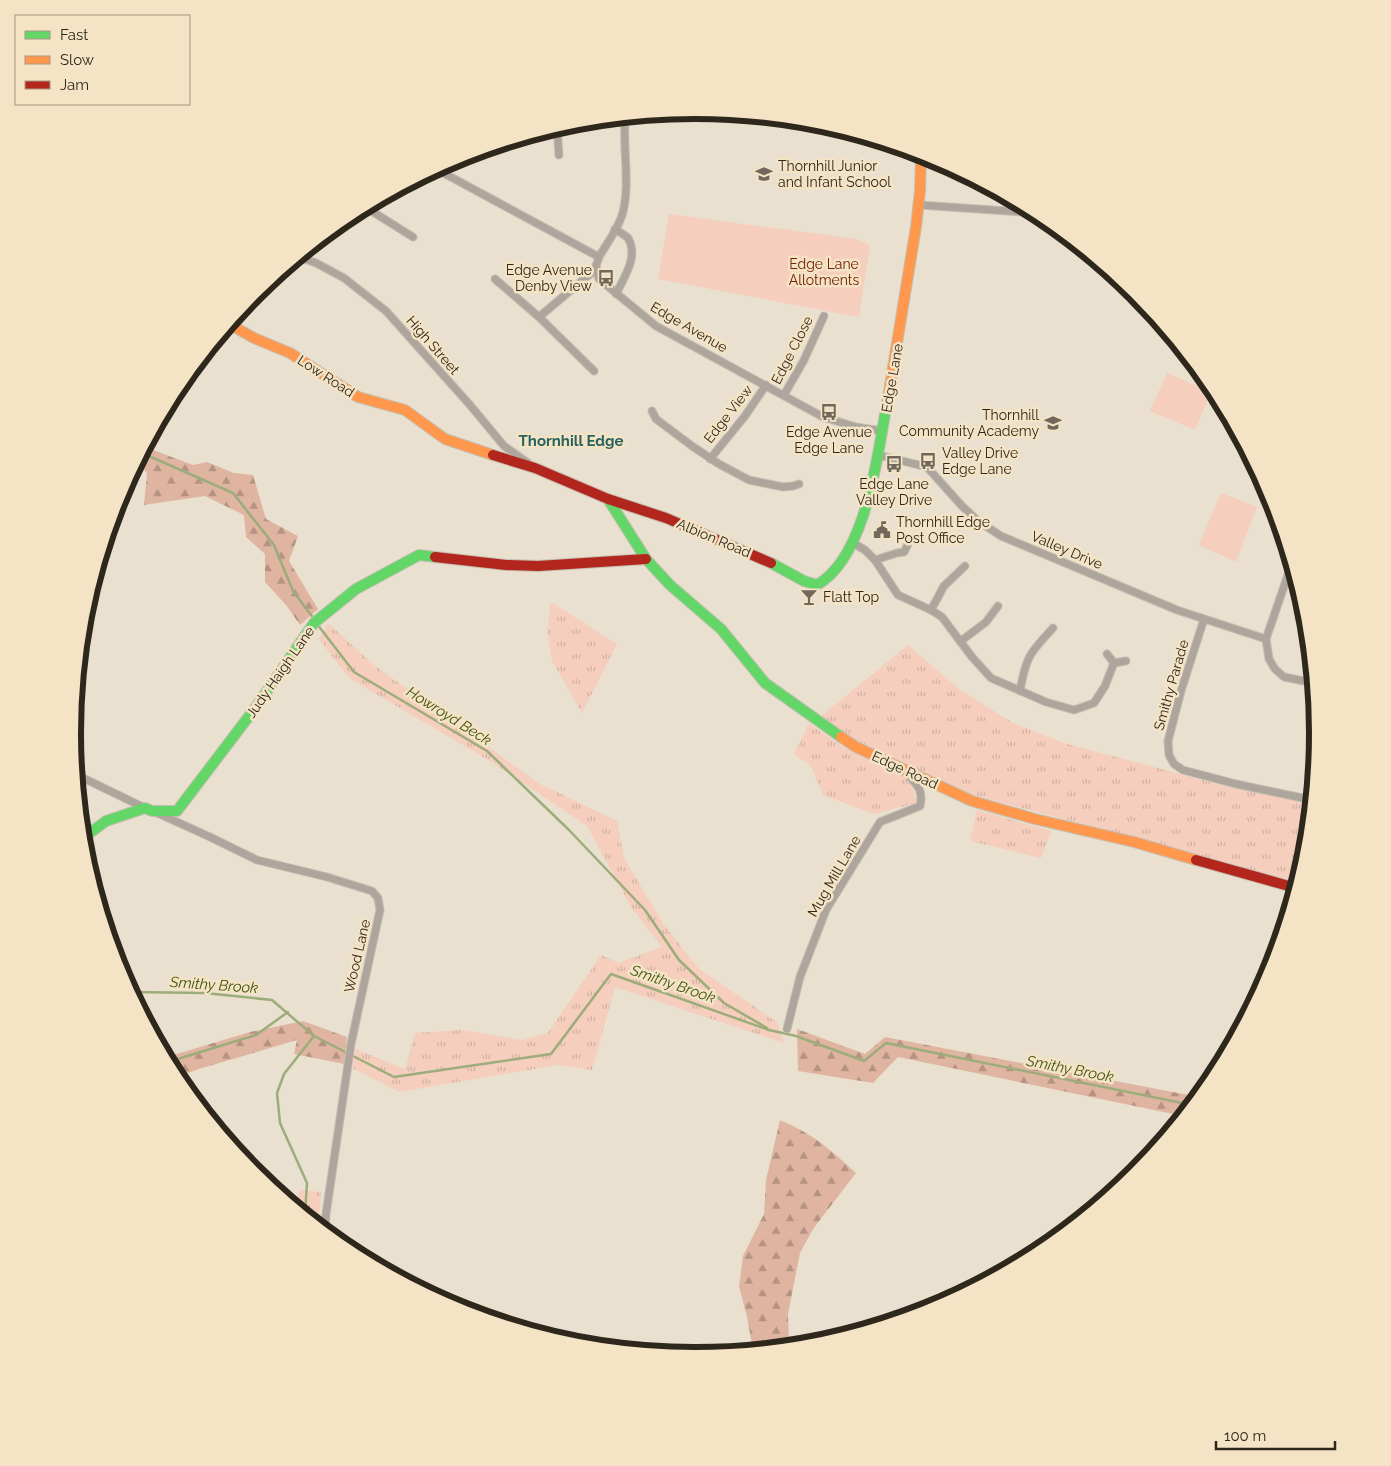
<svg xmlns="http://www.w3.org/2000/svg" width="1391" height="1466" viewBox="0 0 1391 1466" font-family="Raleway,sans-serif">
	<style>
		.grass { fill: url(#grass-tufts) }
		.forest { fill: url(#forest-firs) }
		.green { fill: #f5cebd }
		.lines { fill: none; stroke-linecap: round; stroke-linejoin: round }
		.stream { stroke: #9dac7b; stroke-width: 2.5 }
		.street-casing { stroke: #c5beb1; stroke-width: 9 }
		.fast-casing { stroke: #c5beb1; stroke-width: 12 }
		.slow-casing { stroke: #c5beb1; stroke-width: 12 }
		.jam-casing { stroke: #c5beb1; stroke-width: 12 }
		.street { stroke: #aea59c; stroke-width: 7 }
		.fast { stroke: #63d668; stroke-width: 10 }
		.slow { stroke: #ff974d; stroke-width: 10 }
		.jam { stroke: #b3261e; stroke-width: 10 }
		.labels { text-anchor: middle; stroke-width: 5; stroke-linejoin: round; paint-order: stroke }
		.poi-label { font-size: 14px; fill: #2d271c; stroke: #f4e3c4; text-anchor: start }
		.park-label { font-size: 14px; fill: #722004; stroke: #f4e3c4 }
		.street-label { font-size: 14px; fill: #2d271c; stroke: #f4e3c4 }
		.neighbourhood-label { font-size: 15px; font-weight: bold; fill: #286261; stroke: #f4e3c4 }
		.water-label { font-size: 15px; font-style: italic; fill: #3e5510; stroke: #f4e3c4 }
		.rim { fill: none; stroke: #2d271c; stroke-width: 6 }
	</style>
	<defs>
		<pattern id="grass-tufts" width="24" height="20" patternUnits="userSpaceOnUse" patternTransform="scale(1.25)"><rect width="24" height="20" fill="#f5cebd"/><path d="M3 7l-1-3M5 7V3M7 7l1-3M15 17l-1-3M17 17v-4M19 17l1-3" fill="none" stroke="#d2b1a2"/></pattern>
		<pattern id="forest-firs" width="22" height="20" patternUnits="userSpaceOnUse" patternTransform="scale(1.25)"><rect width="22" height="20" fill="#dfb5a2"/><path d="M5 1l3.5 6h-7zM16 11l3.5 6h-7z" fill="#b59383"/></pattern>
	</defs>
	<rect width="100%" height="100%" fill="#e9e0cf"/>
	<g class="grass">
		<path d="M551,602L617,644L582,713L552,661L547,631Z"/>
		<path d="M328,623L375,666L540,784L617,821L624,858L664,925L699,969L777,1022L784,1043L615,987L592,1070L558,1065L399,1092L352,1068L356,1049L405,1069L415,1033L463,1030L522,1040L548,1033L601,955L619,963L662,947L631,907L587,826L490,761L349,678L319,639Z"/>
		<path d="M908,645L959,689L1013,723L1067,744L1233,788L1312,804L1306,855L1298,881L1234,867L1121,834L965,793L858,743L820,717Z"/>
		<path d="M809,724C824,733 839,745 855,753C883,767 910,766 917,803L874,814L823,795L811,766L794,754Z"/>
		<path d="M977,810L1051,831L1041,858L970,841Z"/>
		<path d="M299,1190L321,1192L318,1226L296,1208Z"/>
	</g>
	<g class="forest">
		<path d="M145,447L193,465L207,462L234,473L253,475L266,519L298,536L289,561L318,609L300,625L286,605L265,582V554L246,537L244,515L205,496L144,505L147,473L137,462Z"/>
		<path d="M303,1021L347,1037L344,1064L294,1054L297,1040L199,1069L177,1077L165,1056L177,1054L250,1032Z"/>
		<path d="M797,1029L865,1054L885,1037L1199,1097L1183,1116L898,1057L873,1083L798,1071Z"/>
		<path d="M780,1120C813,1134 830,1149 856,1173L813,1229L800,1253L788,1314L789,1347L753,1350L747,1317L739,1286L743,1256L764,1214L766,1180Z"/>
	</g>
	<g class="green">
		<path d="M669,214L857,239L870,246L859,317L658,279Z"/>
		<path d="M1167,373L1211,392L1195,430L1150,411Z"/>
		<path d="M1221,493L1257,507L1236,562L1199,545Z"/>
	</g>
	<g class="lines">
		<g class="stream">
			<path d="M142,453L233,493L274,545L293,591L314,619"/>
			<path d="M317,624L354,672L487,751L569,830L645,910L679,960L724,1003L767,1028"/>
			<path d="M131,992L205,993L272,1000L314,1036L394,1077L551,1054L611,974L769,1030L796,1036L864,1061L886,1043L1192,1105"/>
			<path d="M168,1062L256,1035L288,1012"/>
			<path d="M305,1214L307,1183L280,1123L277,1093L284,1074L314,1036"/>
		</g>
		<g class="street-casing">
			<g id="street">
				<path d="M557,127L559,155"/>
				<path d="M875,144L896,146"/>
				<path d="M436,169L599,257L596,266L599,279L656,326L823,417L856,427L882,431"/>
				<path d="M920,205L1038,213"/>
				<path d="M365,207L413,237"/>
				<path d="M615,229C619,232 625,235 628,238C639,257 624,277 616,294"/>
				<path d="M299,257L316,263L344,278L386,311L470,405L504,446L528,463"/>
				<path d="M599,257C607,243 619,228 623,212C630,183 623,152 625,122L613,118"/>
				<path d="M495,279L539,317L594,371"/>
				<path d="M539,317L596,269"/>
				<path d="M784,395L804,360L824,316"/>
				<path d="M652,411L656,419L692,446L719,464L749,480L783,487L793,486L799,484"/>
				<path d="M878,455L927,467L962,506L978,521L1001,536L1177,610L1266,639"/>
				<path d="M710,459L745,416L766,385"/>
				<path d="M853,543L865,550L875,560L898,595L931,610L942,617L972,657L991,678L1046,702L1074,710L1094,703L1105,686L1114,663L1126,661"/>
				<path d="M875,560L897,553L904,552L908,544"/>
				<path d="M1292,563L1266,639L1269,659L1275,669L1284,677L1314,683"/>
				<path d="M931,610L944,586L965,566"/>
				<path d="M1204,619L1181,691L1168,741L1169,755L1174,764L1183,770L1236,784L1312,800"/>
				<path d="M961,641L986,622L998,606"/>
				<path d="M1107,654L1114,663"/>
				<path d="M1020,691C1026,656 1030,653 1053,628"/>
				<path d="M77,775L145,808"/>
				<path d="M155,812L210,837L257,860L327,877L372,891L378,898L380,910L351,1044L326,1214L325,1231"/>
				<path d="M787,1029L800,977L826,910L880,822L920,806C924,789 916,784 905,772"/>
			</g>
		</g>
		<g class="fast-casing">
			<g id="fast">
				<path d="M608,499L646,559L670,585L721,629L765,683L841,737"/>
				<path d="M771,563L804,581L817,585C869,555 878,447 889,392"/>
				<path d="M83,838L106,821L145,808L152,811H177L256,707L314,623L356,589L419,555L435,557"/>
			</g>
		</g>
		<g class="slow-casing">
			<g id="slow">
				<path d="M229,324L254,338L290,353L358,397L405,410L445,439L493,455"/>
				<path d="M889,392L916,227L920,191L921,154"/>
				<path d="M841,737L856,747L972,801L1035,819L1134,842L1196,860"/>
			</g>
		</g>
		<g class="jam-casing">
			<g id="jam">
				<path d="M493,455L535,468L608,499L666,518L771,563"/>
				<path d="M435,557L506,565L538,566L646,559"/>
				<path d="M1196,860L1296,888"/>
			</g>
		</g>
		<use href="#street" class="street"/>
		<use href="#fast" class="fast"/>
		<use href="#slow" class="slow"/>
		<use href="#jam" class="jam"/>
	</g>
	<defs>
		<g id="school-bare" transform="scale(1.35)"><path d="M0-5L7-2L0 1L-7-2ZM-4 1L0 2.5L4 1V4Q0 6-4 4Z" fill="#6f685b" stroke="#f4e3c4" stroke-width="2.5" paint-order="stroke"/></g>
		<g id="bus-bare" transform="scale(1.35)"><path d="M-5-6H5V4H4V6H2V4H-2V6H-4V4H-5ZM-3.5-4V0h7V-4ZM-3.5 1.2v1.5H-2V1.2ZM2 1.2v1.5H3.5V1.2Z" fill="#6f685b" stroke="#f4e3c4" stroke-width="2.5" paint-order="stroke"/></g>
		<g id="civic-bare" transform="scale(1.35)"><path d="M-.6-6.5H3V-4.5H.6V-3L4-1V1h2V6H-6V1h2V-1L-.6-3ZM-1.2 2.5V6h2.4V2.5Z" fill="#6f685b" stroke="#f4e3c4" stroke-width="2.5" paint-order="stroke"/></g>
		<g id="bar-bare" transform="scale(1.35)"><path d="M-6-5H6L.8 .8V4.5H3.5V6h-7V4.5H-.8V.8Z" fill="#6f685b" stroke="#f4e3c4" stroke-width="2.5" paint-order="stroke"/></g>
	</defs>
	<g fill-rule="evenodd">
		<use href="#school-bare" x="764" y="174"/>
		<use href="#bus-bare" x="606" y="278"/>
		<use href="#bus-bare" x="829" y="412"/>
		<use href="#school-bare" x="1053" y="423"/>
		<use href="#bus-bare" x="928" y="461"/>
		<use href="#bus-bare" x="894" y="464"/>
		<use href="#civic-bare" x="882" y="530"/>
		<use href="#bar-bare" x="809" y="597"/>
	</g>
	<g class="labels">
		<g class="poi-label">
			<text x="778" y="171">Thornhill Junior<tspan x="778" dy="16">and Infant School</tspan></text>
			<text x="592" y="275" text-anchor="end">Edge Avenue<tspan x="592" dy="16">Denby View</tspan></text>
			<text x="1039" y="420" text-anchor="end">Thornhill<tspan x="1039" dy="16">Community Academy</tspan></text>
			<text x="829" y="437" text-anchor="middle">Edge Avenue<tspan x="829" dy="16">Edge Lane</tspan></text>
			<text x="942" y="458">Valley Drive<tspan x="942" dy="16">Edge Lane</tspan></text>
			<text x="894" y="489" text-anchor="middle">Edge Lane<tspan x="894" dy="16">Valley Drive</tspan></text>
			<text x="896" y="527">Thornhill Edge<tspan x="896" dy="16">Post Office</tspan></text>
			<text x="823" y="602">Flatt Top</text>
		</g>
		<g class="park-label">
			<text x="824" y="269">Edge Lane<tspan x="824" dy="16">Allotments</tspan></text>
		</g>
		<g class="street-label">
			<text transform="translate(689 327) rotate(30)" y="5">Edge Avenue</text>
			<text transform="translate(433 345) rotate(49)" y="5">High Street</text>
			<text transform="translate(792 350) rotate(-63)" y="5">Edge Close</text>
			<text transform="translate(326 376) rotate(33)" y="5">Low Road</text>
			<text transform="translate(892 378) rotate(-80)" y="5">Edge Lane</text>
			<text transform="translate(728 414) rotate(-52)" y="5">Edge View</text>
			<text transform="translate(714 538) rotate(23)" y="5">Albion Road</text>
			<text transform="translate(1067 550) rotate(23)" y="5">Valley Drive</text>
			<text transform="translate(280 672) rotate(-55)" y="5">Judy Haigh Lane</text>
			<text transform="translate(1171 685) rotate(-74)" y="5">Smithy Parade</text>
			<text transform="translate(905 770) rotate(25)" y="5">Edge Road</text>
			<text transform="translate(834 876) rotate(-60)" y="5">Mug Mill Lane</text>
			<text transform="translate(357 956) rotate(-77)" y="5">Wood Lane</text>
		</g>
		<g class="neighbourhood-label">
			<text x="571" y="446">Thornhill Edge</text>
		</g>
		<g class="water-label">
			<text transform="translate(449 716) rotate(32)" y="5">Howroyd Beck</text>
			<text transform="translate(673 984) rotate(19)" y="5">Smithy Brook</text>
			<text transform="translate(214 985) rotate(4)" y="5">Smithy Brook</text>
			<text transform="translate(1070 1069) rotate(11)" y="5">Smithy Brook</text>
		</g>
	</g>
	<path d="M0 0H1391V1466H0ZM81 733a614 614 0 1 1 1228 0a614 614 0 1 1-1228 0Z" fill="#f4e3c4" fill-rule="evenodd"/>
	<path class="rim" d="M81 733a614 614 0 1 1 1228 0a614 614 0 1 1-1228 0Z"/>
	<rect x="15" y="15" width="175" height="90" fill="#f4e3c4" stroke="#a49881"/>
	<rect x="25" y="31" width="25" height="8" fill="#63d668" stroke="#a49881"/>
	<text x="60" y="40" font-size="15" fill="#2d271c">Fast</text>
	<rect x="25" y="56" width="25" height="8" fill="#ff974d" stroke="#a49881"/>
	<text x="60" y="65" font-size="15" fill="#2d271c">Slow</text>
	<rect x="25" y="81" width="25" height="8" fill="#b3261e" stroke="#a49881"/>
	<text x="60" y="90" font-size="15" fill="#2d271c">Jam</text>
	<path d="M1216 1441v8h119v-8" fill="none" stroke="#2d271c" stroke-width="2.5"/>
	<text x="1224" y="1441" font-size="15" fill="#2d271c" stroke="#f4e3c4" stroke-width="4" paint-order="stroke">100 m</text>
</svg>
